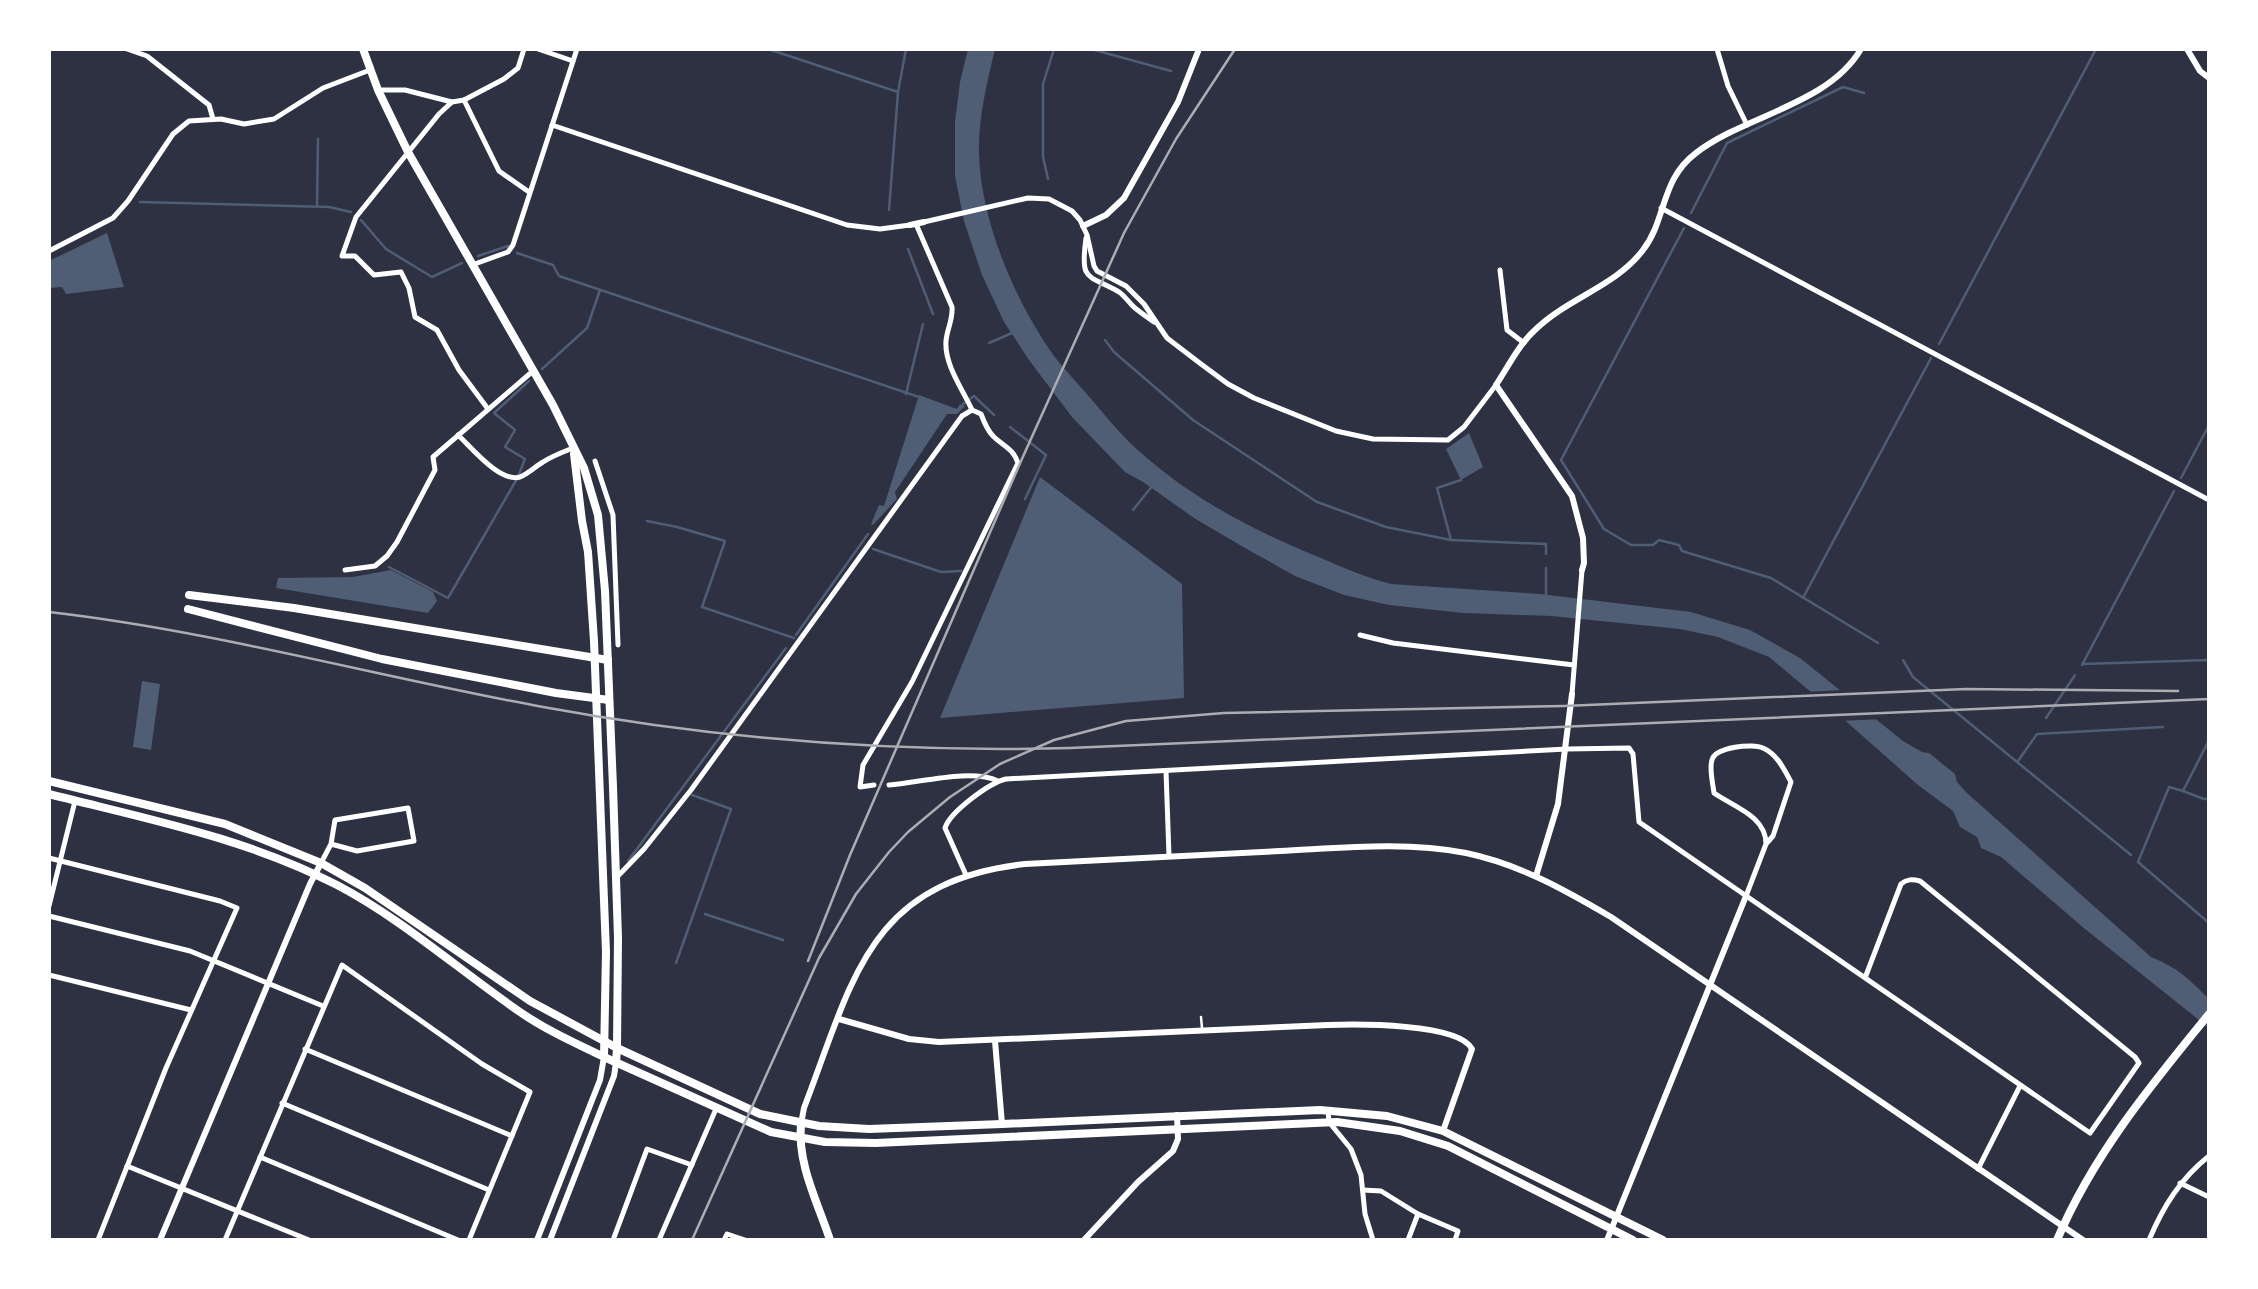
<svg xmlns="http://www.w3.org/2000/svg" width="2258" height="1289" viewBox="0 0 2258 1289" font-family="Roboto,sans-serif">
	<style>
		.water { fill: #4f5d75 }
		.pier { fill: #2d3142 }
		.lines { fill: none; stroke-linecap: round; stroke-linejoin: round }
		.stream { stroke: #4f5d75; stroke-width: 2.5 }
		.service { stroke: #fff; stroke-width: 2.5 }
		.minor { stroke: #fff; stroke-width: 5 }
		.tertiary { stroke: #fff; stroke-width: 6 }
		.primary { stroke: #fff; stroke-width: 8 }
		.trunk { stroke: #fff; stroke-width: 8 }
		.rail { stroke: #abadb3; stroke-width: 2.5 }
	</style>
	<rect width="100%" height="100%" fill="#2d3142"/>
	<g class="water">
		<path d="M968,49H995C987,82 978,120 979,154C981,222 1015,301 1054,356C1066,371 1080,386 1092,400C1109,420 1127,442 1147,458C1198,502 1259,533 1321,558C1344,568 1367,578 1391,584L1540,594L1691,612L1750,630L1800,658L1903,741L1922,752L1929,753L1955,774L1957,782L1967,793L2151,957C2178,968 2188,978 2209,999V1028L2085,929L2001,857L1981,848L1977,837L1960,827L1953,811L1918,785L1848,723L1769,657L1718,637L1680,629L1551,616L1463,613L1389,605L1344,595L1295,576L1245,548L1194,518L1143,482L1125,472L1072,417L1029,360L1004,322L982,275L964,221L955,176V122L960,82Z"/>
		<path d="M107,233L124,287L66,294L62,287L50,288L49,261Z"/>
		<path d="M919,395L957,409L960,404L965,406L957,414H947L895,492L897,499L873,525L871,524L879,505L884,506Z"/>
		<path d="M1469,433L1483,467L1461,480L1446,449Z"/>
		<path d="M1040,477L1182,584L1184,698L940,718Z"/>
		<path d="M391,570L433,592L437,601L428,613L276,588L278,578L353,577Z"/>
		<path d="M142,681L160,684L151,750L133,747Z"/>
	</g>
	<path class="pier" d="M1845,690L1882,719L1840,721L1805,692Z"/>
	<g class="lines">
		<g class="stream">
			<path d="M768,49L898,92"/>
			<path d="M1091,49L1171,71"/>
			<path d="M1048,179L1043,157V84L1054,49"/>
			<path d="M140,202L329,207L351,212"/>
			<path d="M317,206L318,139"/>
			<path d="M889,210L898,92L906,49"/>
			<path d="M1691,213L1727,143L1843,87L1864,93"/>
			<path d="M361,220L386,249L432,277L462,263"/>
			<path d="M1684,228L1561,460L1604,529L1631,545H1653L1659,540L1679,545L1682,551L1771,578L1878,643"/>
			<path d="M908,249L933,314"/>
			<path d="M517,253L553,265L559,276L919,397"/>
			<path d="M478,256L508,246"/>
			<path d="M1105,340L1114,352L1193,420L1317,502L1386,527L1451,540"/>
			<path d="M989,343L1012,333"/>
			<path d="M1939,344L2096,49"/>
			<path d="M542,369L587,328L600,290"/>
			<path d="M906,394L923,324"/>
			<path d="M963,404L974,396L994,415"/>
			<path d="M1010,427L1046,455L1025,499"/>
			<path d="M2181,478L2209,425"/>
			<path d="M1461,480L1437,488L1451,540L1546,544V554"/>
			<path d="M1133,510L1153,485"/>
			<path d="M647,521L677,527L725,541L702,607L794,638"/>
			<path d="M873,549L941,572L961,571"/>
			<path d="M389,567L448,598L518,477L525,459L505,447L515,430L494,413L529,381"/>
			<path d="M1546,596V568"/>
			<path d="M1803,598L1931,358"/>
			<path d="M796,635L868,534"/>
			<path d="M1903,660L1913,677L2131,855"/>
			<path d="M2083,664L2209,660"/>
			<path d="M2082,665L2174,491"/>
			<path d="M2046,718L2075,675"/>
			<path d="M2209,740L2183,791L2169,787L2138,862L2209,923"/>
			<path d="M2018,761L2037,734L2163,727"/>
			<path d="M2183,791L2204,799H2209"/>
			<path d="M628,861L786,648"/>
			<path d="M705,914L783,940"/>
			<path d="M676,963L731,809L692,795"/>
		</g>
		<path class="service" d="M1201,1017L1202,1028"/>
		<g class="minor">
			<path d="M127,49L147,56L209,105L213,119"/>
			<path d="M538,49L573,61"/>
			<path d="M1717,49L1728,86L1747,125"/>
			<path d="M378,90H405L452,102"/>
			<path d="M464,100L499,171L529,192"/>
			<path d="M552,125L847,225L880,229L910,225"/>
			<path d="M1661,208L2209,500"/>
			<path d="M924,222L1028,198L1049,199L1072,211L1080,220L1087,235L1094,266L1097,271L1126,286L1144,304L1167,338L1201,364L1228,384L1254,398L1336,431L1373,439L1448,440L1464,427L1496,385"/>
			<path d="M1086,238C1080,282 1087,274 1119,292C1125,296 1130,304 1135,308C1141,313 1147,317 1154,322"/>
			<path d="M49,251L113,218L128,201L173,134L189,121L221,119L244,124L274,119L323,88L370,70"/>
			<path d="M472,265L508,252L513,245L577,49"/>
			<path d="M1500,270L1507,330L1524,343"/>
			<path d="M488,409L459,370L437,330L415,317L409,288L401,272L374,275L355,256H342L356,217L439,114L452,102L464,100L504,79L518,68L524,49"/>
			<path d="M458,435C472,448 500,483 520,477C528,474 536,466 543,462C552,456 563,452 573,448"/>
			<path d="M595,461L613,515L618,645"/>
			<path d="M345,570L375,566L387,556L397,542L435,470L433,457L533,371"/>
			<path d="M1360,635L1393,643L1574,665"/>
			<path d="M1572,694L1582,570"/>
			<path d="M1166,771L1169,856"/>
			<path d="M874,785L860,787L863,765L912,682L1018,463C1013,448 1003,446 993,436C987,430 984,422 981,414L972,410C963,390 944,364 946,341C947,329 953,320 952,307L916,224"/>
			<path d="M889,785C919,783 971,768 998,781"/>
			<path d="M49,858L220,901L237,908L166,1068L98,1240"/>
			<path d="M321,863L331,844L335,820L408,808L414,841L357,851L331,844"/>
			<path d="M966,875L945,828C950,812 989,783 1006,779L1567,749L1629,748L1633,754L1639,822L2090,1133L2139,1063L2135,1057L1920,881C1912,879 1907,879 1901,884L1865,978"/>
			<path d="M617,877L644,849L691,790L962,416L972,410"/>
			<path d="M1746,896L1766,844L1773,836L1791,782C1784,769 1777,754 1763,748C1753,743 1715,747 1712,760C1709,769 1713,784 1714,793C1734,807 1766,816 1766,844"/>
			<path d="M49,906L75,801"/>
			<path d="M49,916L190,951L323,1006"/>
			<path d="M49,975L191,1010"/>
			<path d="M305,1049L512,1136"/>
			<path d="M282,1103L489,1190"/>
			<path d="M1328,1110L1329,1122L1351,1149L1361,1175L1365,1214L1373,1240"/>
			<path d="M260,1157L458,1240"/>
			<path d="M127,1166L309,1240"/>
			<path d="M1978,1169L2020,1086"/>
			<path d="M2180,1183L2209,1197"/>
			<path d="M1363,1190L1381,1191L1418,1214L1458,1231L1455,1240"/>
			<path d="M225,1240L342,965L482,1064L530,1092L469,1240"/>
			<path d="M613,1240L647,1149L692,1165"/>
			<path d="M659,1240L716,1109"/>
			<path d="M724,1240L727,1234L745,1240"/>
			<path d="M1408,1240L1418,1214"/>
			<path d="M2149,1240C2163,1207 2180,1179 2209,1156"/>
		</g>
		<g class="tertiary">
			<path d="M2187,49L2200,71L2209,78"/>
			<path d="M910,225L924,222"/>
			<path d="M1083,226L1106,215L1124,198L1178,102L1199,49"/>
			<path d="M1582,570L1584,563L1583,538L1572,496L1496,385C1508,367 1519,344 1536,329C1568,298 1616,286 1643,250C1667,219 1660,180 1696,153C1745,115 1828,105 1861,49"/>
			<path d="M1536,876L1558,804L1572,694"/>
			<path d="M839,1019L909,1039L939,1042L1328,1025C1356,1024 1459,1023 1472,1049L1443,1131"/>
			<path d="M995,1041L1002,1124"/>
			<path d="M801,1124L804,1108C853,981 867,882 1025,864C1110,860 1195,855 1280,851C1341,848 1405,841 1466,853C1519,864 1565,890 1611,917L2083,1240"/>
			<path d="M160,1240L310,884L321,863"/>
			<path d="M537,1240L600,1080L604,1057"/>
			<path d="M550,1240L614,1076L616,1063"/>
			<path d="M1084,1240L1138,1182L1173,1151L1178,1139L1177,1115"/>
			<path d="M1607,1240L1746,896"/>
		</g>
		<g class="primary">
			<path d="M49,781L225,824L321,863L365,888L530,1001L617,1048L616,1063"/>
			<path d="M49,794C147,819 246,838 337,885C402,919 459,970 520,1012C546,1030 575,1043 604,1057"/>
			<path d="M801,1124C797,1164 818,1203 830,1240"/>
			<path d="M2057,1240C2093,1155 2151,1085 2209,1014"/>
		</g>
		<g class="trunk">
			<path d="M363,49L378,90L408,152L553,405L584,468L598,515L605,591L613,787L618,938L617,1048L760,1114L819,1126L869,1129L1002,1124L1320,1110L1387,1116L1443,1131L1663,1240"/>
			<path d="M574,454L582,521L588,552L594,641L606,952L604,1057L771,1132L825,1142L876,1143L1337,1122L1400,1131L1448,1146L1633,1240"/>
			<path d="M189,595L294,608L608,660"/>
			<path d="M188,609L382,659L556,693L609,700"/>
		</g>
		<g class="rail">
			<path d="M49,612C215,631 378,677 543,707C717,739 893,753 1070,748L2209,699"/>
			<path d="M808,961L850,855L1021,461L1124,233L1176,139L1235,49"/>
			<path d="M692,1240L819,958L856,894L889,852L908,832L950,797L1000,764L1054,740L1126,721L1224,713L1564,706L1966,689L2178,691"/>
		</g>
	</g>
	<rect width="2258" height="1289" fill="none" stroke="#ffffff" stroke-width="102"/>
</svg>
